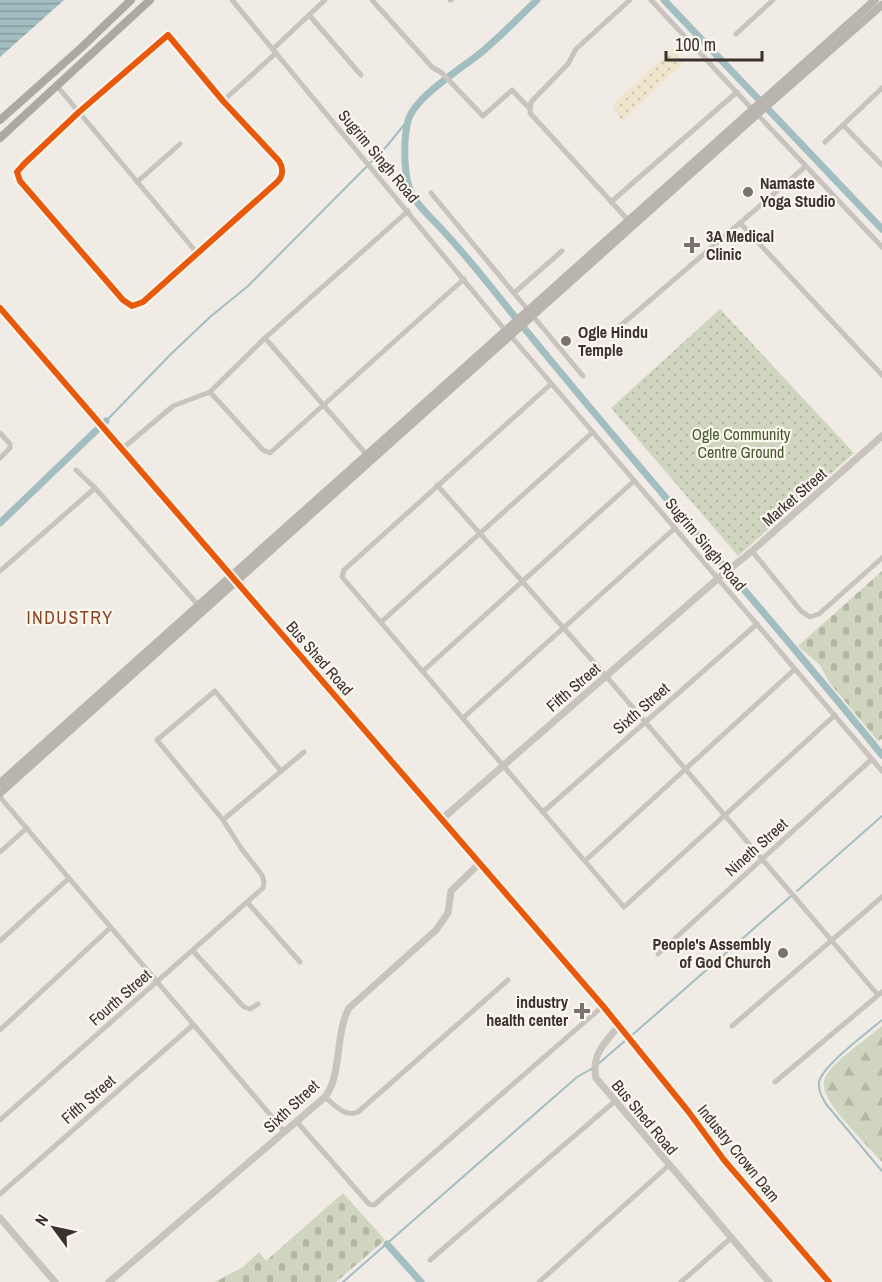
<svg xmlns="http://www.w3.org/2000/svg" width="882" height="1282" viewBox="0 0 882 1282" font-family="'Archivo Narrow',sans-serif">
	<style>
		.forest { fill: url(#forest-firs) }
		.sand { fill: url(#sand-dots) }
		.cemetery { fill: url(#cemetery-stones) }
		.park { fill: url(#park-dots) }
		.water { fill: url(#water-rules) }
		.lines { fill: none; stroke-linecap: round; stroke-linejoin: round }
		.stream { stroke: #a2bec1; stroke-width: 2 }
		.canal { stroke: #a2bec1; stroke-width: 7 }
		.minor { stroke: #c9c3bd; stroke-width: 5 }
		.tertiary { stroke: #c9c3bd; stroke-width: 7 }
		.secondary { stroke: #b9b4ae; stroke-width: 8 }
		.primary { stroke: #aea8a2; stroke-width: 8 }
		.cycleway-casing { stroke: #fbf6ee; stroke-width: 10 }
		.cycleway { stroke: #e8590c; stroke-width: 6 }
		.poi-dot { fill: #7a726c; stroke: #fbf6ee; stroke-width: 2 }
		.labels { text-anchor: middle; stroke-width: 4.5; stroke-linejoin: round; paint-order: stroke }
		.street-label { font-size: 16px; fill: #3a312b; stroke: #fbf6ee }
		.poi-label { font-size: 16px; font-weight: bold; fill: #3a312b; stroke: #fbf6ee; text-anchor: start }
		.park-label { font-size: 16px; fill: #46592f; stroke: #fbf6ee }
		.neighbourhood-label { font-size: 18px; letter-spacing: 1.5px; fill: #8a4424; stroke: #fbf6ee }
	</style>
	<defs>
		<pattern id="forest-firs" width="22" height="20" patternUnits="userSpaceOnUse" patternTransform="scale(1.5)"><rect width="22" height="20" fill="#d0d5bf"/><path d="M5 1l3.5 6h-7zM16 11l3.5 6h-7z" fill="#b3b7a4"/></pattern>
		<pattern id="sand-dots" width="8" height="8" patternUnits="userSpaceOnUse" patternTransform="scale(1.5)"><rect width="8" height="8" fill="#efe5cd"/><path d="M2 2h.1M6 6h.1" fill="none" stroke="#cec5b0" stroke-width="1.8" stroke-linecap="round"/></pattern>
		<pattern id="cemetery-stones" width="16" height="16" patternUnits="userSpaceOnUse" patternTransform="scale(1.5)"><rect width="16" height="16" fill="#d0d5bf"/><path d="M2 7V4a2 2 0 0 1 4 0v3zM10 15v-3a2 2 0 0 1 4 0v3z" fill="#b3b7a4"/></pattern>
		<pattern id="park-dots" width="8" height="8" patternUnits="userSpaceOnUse" patternTransform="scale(1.5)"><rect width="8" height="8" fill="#d0d5bf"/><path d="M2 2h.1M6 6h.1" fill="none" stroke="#b3b7a4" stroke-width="1.8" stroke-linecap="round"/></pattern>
		<pattern id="water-rules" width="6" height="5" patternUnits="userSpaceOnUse" patternTransform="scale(1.5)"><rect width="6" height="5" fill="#a2bec1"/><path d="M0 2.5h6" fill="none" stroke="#859b9d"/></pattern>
	</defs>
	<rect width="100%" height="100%" fill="#f0ebe5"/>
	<path class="forest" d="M882,1026V1162C867,1145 834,1113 826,1094C823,1088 823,1081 826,1076C834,1061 868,1038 882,1026Z"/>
	<path class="sand" d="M673,49L683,63L622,121L612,105Z"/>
	<g class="cemetery">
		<path d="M882,571V739L878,741L829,682L820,665L798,646Z"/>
		<path d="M343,1193L385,1240L336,1282H215L243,1267L259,1252L266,1261Z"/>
	</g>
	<path class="park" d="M720,309L854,453L738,556L611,408Z"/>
	<path class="water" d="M0,0H64L0,57Z"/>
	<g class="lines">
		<g class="stream">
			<path d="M106,421L170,355L210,317L248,286L386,147L408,120"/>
			<path d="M797,891L882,816"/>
			<path d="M882,1020C868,1032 822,1066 819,1082C818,1090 822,1097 826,1104L882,1171"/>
			<path d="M631,1036L791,896"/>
			<path d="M597,1065L627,1039"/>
			<path d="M343,1282L577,1077L593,1068"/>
		</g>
		<g class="canal">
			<path d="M537,0C519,17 502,35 483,51C464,67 414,97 408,121C403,140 403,182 414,198C423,212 437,223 447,235C468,258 488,283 507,307C629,459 760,604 882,755"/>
			<path d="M664,0L882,229"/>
			<path d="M0,523L106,421"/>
			<path d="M387,1244L421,1282"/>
		</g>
		<g class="minor">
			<path d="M232,0L505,330"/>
			<path d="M372,0L432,67L442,73L483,116L512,90L529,108"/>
			<path d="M450,0H451"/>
			<path d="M651,0L753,110"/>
			<path d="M309,15L361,75"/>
			<path d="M736,34L773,0"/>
			<path d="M168,35L223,101L279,161C284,169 283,177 276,183L143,302L132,306L123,300L20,181L17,172L24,164L79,112Z"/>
			<path d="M273,49L325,0"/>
			<path d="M57,86L197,253"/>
			<path d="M223,101L276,53"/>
			<path d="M757,114L882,247"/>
			<path d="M843,125L882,165"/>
			<path d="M825,142L882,88"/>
			<path d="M137,182L180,144"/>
			<path d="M431,193L528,310"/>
			<path d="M611,202L737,92"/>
			<path d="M628,220L530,113L531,102L568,64L576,49L630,0"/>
			<path d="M740,223L882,375"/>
			<path d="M514,293L562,251"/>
			<path d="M532,315L583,376"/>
			<path d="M612,333L805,167"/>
			<path d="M510,335L882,771"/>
			<path d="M265,338L367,455"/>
			<path d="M551,384L344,570L342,577L624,907L835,715"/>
			<path d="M210,392L263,450L270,453L464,279"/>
			<path d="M0,433L10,444V448L0,458"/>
			<path d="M122,449L173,406L210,392L265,338L408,211"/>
			<path d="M76,470L95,488L198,605"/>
			<path d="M437,485L606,676L878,995"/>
			<path d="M752,551L801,611L810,617L819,614L882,558"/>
			<path d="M0,571L95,488"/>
			<path d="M381,622L593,432"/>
			<path d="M423,671L634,481"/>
			<path d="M463,718L675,528"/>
			<path d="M0,797L284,1131"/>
			<path d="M543,812L757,624"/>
			<path d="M223,820L304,752"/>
			<path d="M0,852L27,828"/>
			<path d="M586,860L795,669"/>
			<path d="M248,903L300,962"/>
			<path d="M0,941L68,879"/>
			<path d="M193,951L244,1007L250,1009L258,1004"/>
			<path d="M658,954L872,759"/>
			<path d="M619,1026L688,1111L724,1160L829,1282"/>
			<path d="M732,1026L882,897"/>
			<path d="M0,1030L110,928"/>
			<path d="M775,1082L882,992"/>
			<path d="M325,1097C335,1105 345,1118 358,1112L508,980"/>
			<path d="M0,1120L263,888L264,882L262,875L241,848L223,820L157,740L215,691L281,771"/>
			<path d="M297,1122L369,1204L374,1205L603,1006"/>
			<path d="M0,1194L193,1025"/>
			<path d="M430,1260L614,1102"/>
			<path d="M539,1282L668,1166"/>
			<path d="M681,1282L731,1238"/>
		</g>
		<g class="tertiary">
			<path d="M0,308L603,1006L619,1026C605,1042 591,1055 596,1078L769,1282"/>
			<path d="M442,819L722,575L752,551L882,436"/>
			<path d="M0,1218L55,1282"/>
			<path d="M109,1282L325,1097C342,1076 335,1033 349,1008L436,930L448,913L451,891L480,863"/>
		</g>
		<g class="secondary">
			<path d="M0,783L875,0"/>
			<path d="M0,793L762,110L882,5"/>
		</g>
		<g class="primary">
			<path d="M0,120L81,48L131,0"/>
			<path d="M0,138L150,0"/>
		</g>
		<g class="cycleway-casing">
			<g id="cycleway">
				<path d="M168,35L223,101L279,161C284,169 283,177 276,183L143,302L132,306L123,300L20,181L17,172L24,164L79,112Z"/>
				<path d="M0,308L603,1006L688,1111L724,1160L829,1282"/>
			</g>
		</g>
		<use href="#cycleway" class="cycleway"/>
	</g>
	<g class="poi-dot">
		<circle cx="748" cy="192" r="6"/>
		<path d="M689 236h6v6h6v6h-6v6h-6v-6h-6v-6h6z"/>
		<circle cx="566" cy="341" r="6"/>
		<circle cx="783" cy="953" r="6"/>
		<path d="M579 1002h6v6h6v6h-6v6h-6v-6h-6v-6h6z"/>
	</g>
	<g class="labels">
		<g class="street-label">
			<text transform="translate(379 156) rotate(50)" y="6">Sugrim Singh Road</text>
			<text transform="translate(794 497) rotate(-41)" y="6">Market Street</text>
			<text transform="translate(706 544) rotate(50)" y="6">Sugrim Singh Road</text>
			<text transform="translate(320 658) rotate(49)" y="6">Bus Shed Road</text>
			<text transform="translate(573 687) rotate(-41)" y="6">Fifth Street</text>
			<text transform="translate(641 708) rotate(-41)" y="6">Sixth Street</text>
			<text transform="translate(756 847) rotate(-42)" y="6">Nineth Street</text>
			<text transform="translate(120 997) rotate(-41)" y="6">Fourth Street</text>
			<text transform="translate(88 1099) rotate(-41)" y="6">Fifth Street</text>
			<text transform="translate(291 1106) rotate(-43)" y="6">Sixth Street</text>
			<text transform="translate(645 1117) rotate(50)" y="6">Bus Shed Road</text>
			<text transform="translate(739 1153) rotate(51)" y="6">Industry Crown Dam</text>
		</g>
		<g class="poi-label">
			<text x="760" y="189">Namaste<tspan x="760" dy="18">Yoga Studio</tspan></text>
			<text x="706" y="242">3A Medical<tspan x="706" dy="18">Clinic</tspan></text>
			<text x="578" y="338">Ogle Hindu<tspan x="578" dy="18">Temple</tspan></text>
			<text x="771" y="950" text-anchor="end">People's Assembly<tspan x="771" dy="18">of God Church</tspan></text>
			<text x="568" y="1008" text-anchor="end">industry<tspan x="568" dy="18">health center</tspan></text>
		</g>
		<g class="park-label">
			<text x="741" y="440">Ogle Community<tspan x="741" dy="18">Centre Ground</tspan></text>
		</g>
		<g class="neighbourhood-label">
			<text x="70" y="624">INDUSTRY</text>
		</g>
	</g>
	<g transform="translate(54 1228) rotate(303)" stroke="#fbf6ee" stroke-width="4.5" paint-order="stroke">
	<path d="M0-4.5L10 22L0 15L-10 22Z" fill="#3a312b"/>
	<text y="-9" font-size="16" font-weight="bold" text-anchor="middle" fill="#3a312b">N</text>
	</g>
	<path d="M666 51v9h96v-9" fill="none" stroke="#3a312b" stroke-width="3"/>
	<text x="675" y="51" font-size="18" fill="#3a312b" stroke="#fbf6ee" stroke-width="4.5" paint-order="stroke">100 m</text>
</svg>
